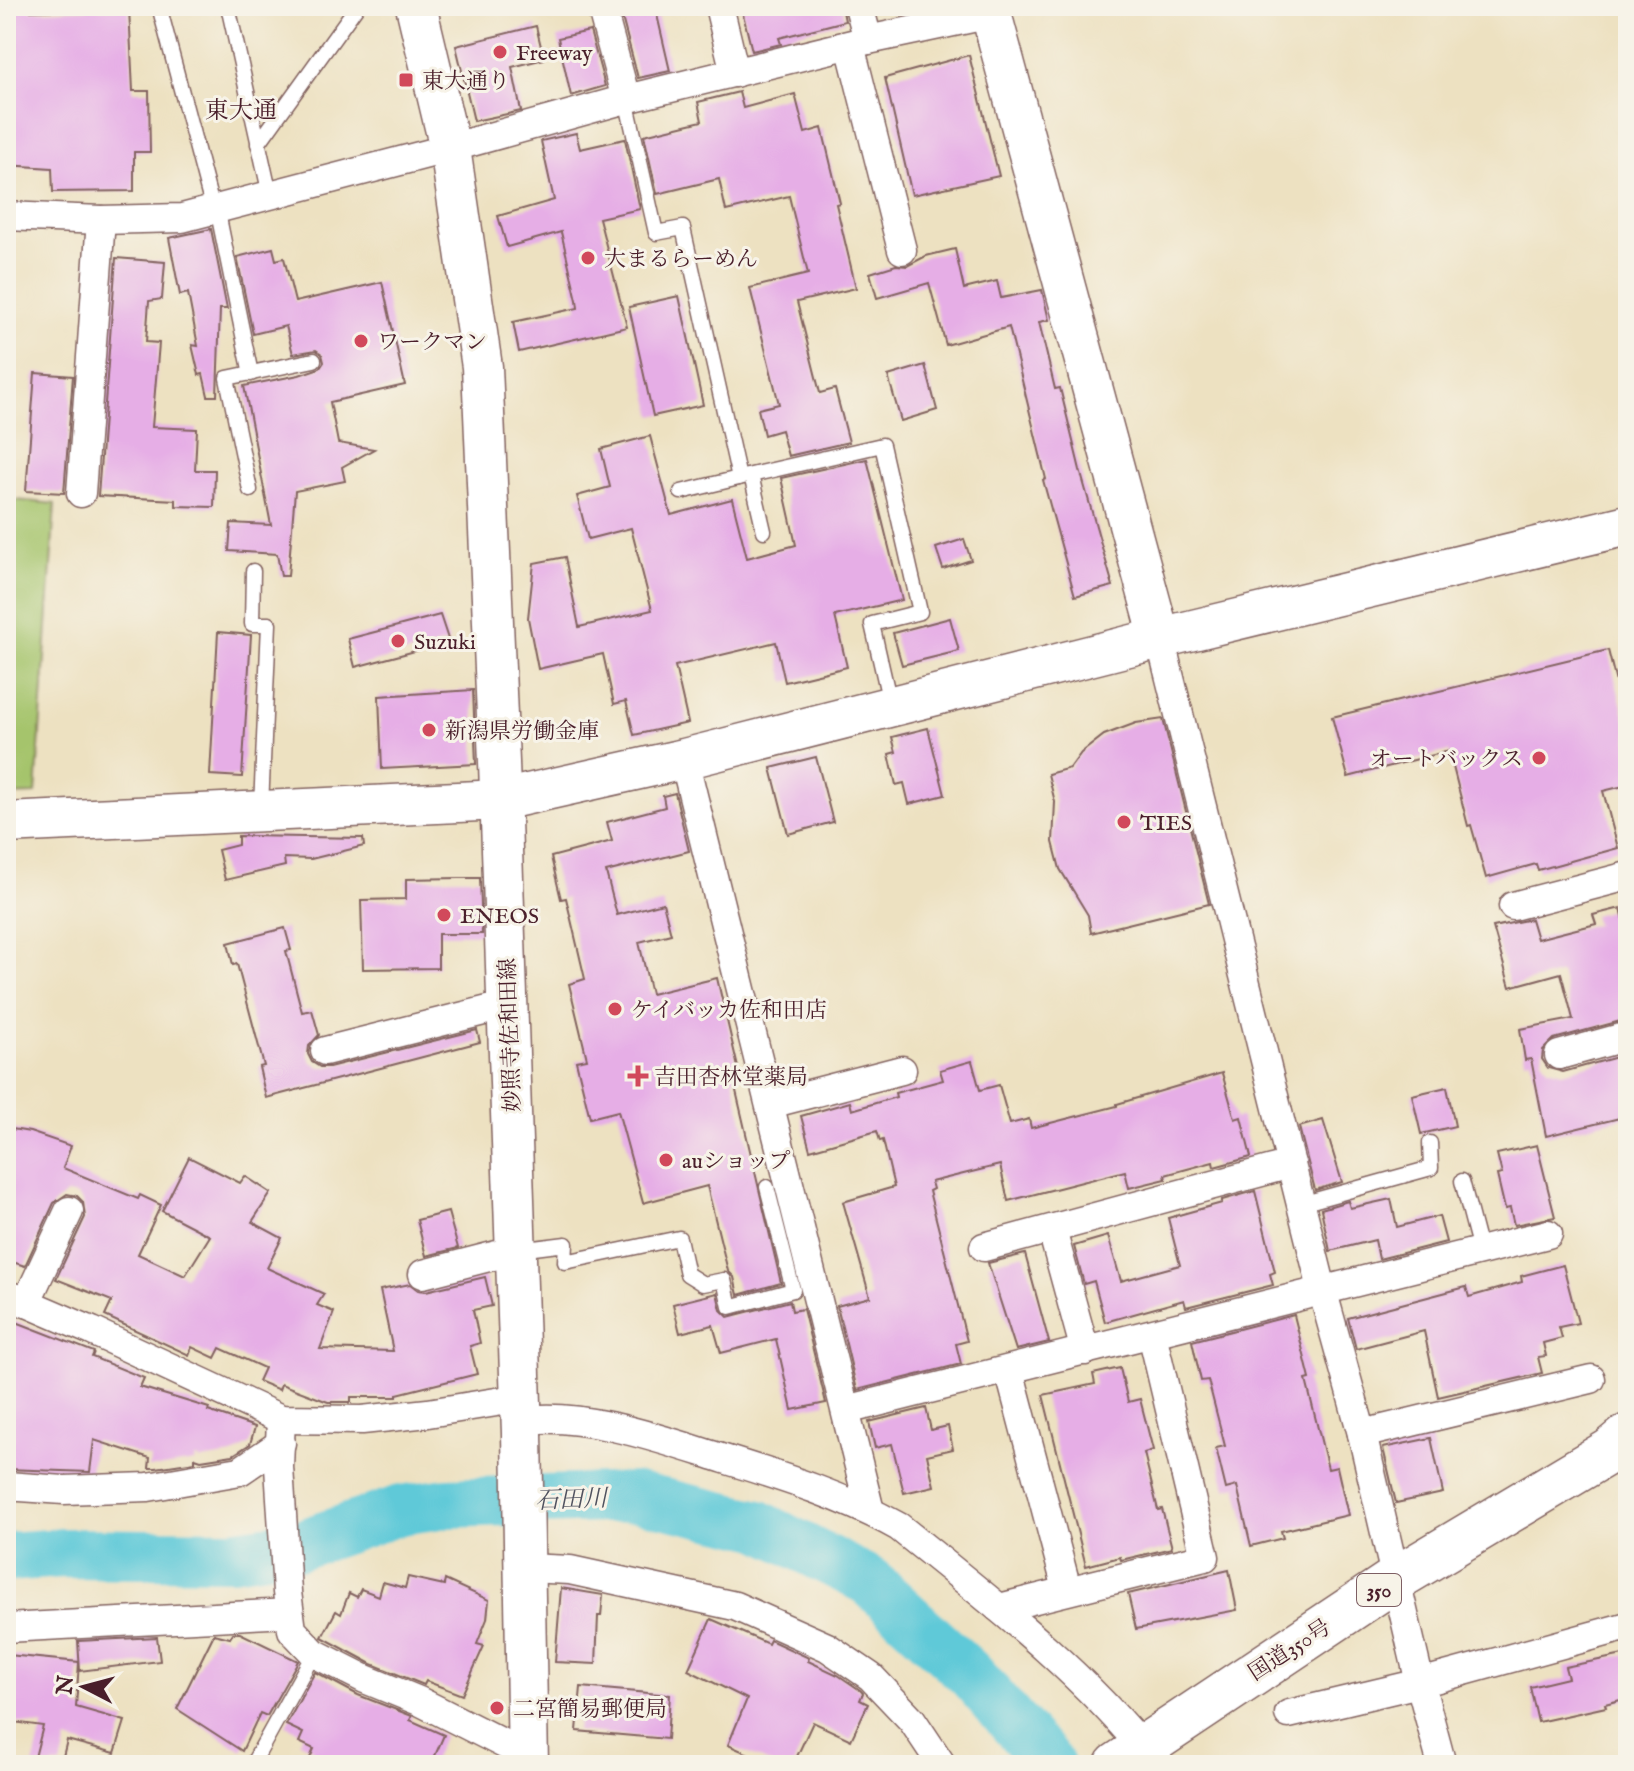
<svg xmlns="http://www.w3.org/2000/svg" width="1634" height="1771" viewBox="0 0 1634 1771" font-family="'IM FELL English','Noto Serif JP',serif">
	<style>
		.green { fill: #a5c46c; stroke: #78724c; stroke-width: 2 }
		.lines { fill: none; stroke-linecap: round; stroke-linejoin: round }
		.river { stroke: #5ec9d8; stroke-width: 50 }
		.building { fill: #e6aee6 }
		.lane-casing { stroke: #836360; stroke-width: 17 }
		.street-casing { stroke: #836360; stroke-width: 31 }
		.secondary-casing { stroke: #836360; stroke-width: 43 }
		.highway-casing { stroke: #836360; stroke-width: 47 }
		.lane { stroke: #fff; stroke-width: 14 }
		.street { stroke: #fff; stroke-width: 28 }
		.secondary { stroke: #fff; stroke-width: 40 }
		.highway { stroke: #fff; stroke-width: 44 }
		.poi-dot { fill: #d1495b; stroke: #f7f3e8; stroke-width: 3 }
		.labels { text-anchor: middle; stroke-width: 6; stroke-linejoin: round; paint-order: stroke }
		.shield { fill: #f7f3e8; stroke: #7e5f64; stroke-width: 2 }
		.shield-label { font-size: 20px; font-weight: bold; fill: #4a1f2b }
		.poi-label { font-size: 22px; fill: #4a1f2b; stroke: #f7f3e8; text-anchor: start }
		.street-label { font-size: 22px; fill: #4a1f2b; stroke: #f7f3e8 }
		.neighbourhood-label { font-size: 24px; fill: #4a1f2b; stroke: #f7f3e8 }
		.water-label { font-size: 24px; font-style: italic; fill: #50525f; stroke: #f7f3e8 }
	</style>
	<rect width="100%" height="100%" fill="#f7f3e8"/>
	<filter id="ink" filterUnits="userSpaceOnUse"><feTurbulence type="fractalNoise" baseFrequency=".0125" numOctaves="2"/><feDisplacementMap in="SourceGraphic" scale="16" xChannelSelector="R" yChannelSelector="G"/><feConvolveMatrix kernelMatrix="1 2 1 2 8 2 1 2 1" color-interpolation-filters="sRGB"/></filter>
	<filter id="wash" filterUnits="userSpaceOnUse"><feTurbulence type="fractalNoise" baseFrequency=".006" numOctaves="4" result="noise"/><feDisplacementMap in="SourceGraphic" scale="32" xChannelSelector="R" yChannelSelector="G"/><feGaussianBlur stdDeviation="1.8" result="paint"/><feColorMatrix in="noise" values="0 0 0 0 0 0 0 0 0 0 0 0 0 0 0 0 0 1.4 0 .05"/><feComposite in="paint" operator="in"/></filter>
	<g filter="url(#wash)">
		<rect width="100%" height="100%" fill="#ede1c1"/>
		<path class="green" d="M6,499L55,504L36,794L6,795Z"/>
		<g class="lines">
			<path class="river" d="M6,1557L63,1553L232,1555L299,1545L401,1510L447,1503L636,1497L759,1525L869,1581L970,1674L1050,1765"/>
		</g>
		<g id="blocks">
			<g class="building">
				<path d="M6,6H31V11L129,8L133,91H149L150,152H134V191L53,192L52,168L6,165Z"/>
				<path d="M619,6H655L670,71L638,78Z"/>
				<path d="M741,6H842L845,21L779,38L781,44L752,51Z"/>
				<path d="M536,26L544,59L512,67L521,111L474,121L456,46Z"/>
				<path d="M590,31L605,86L571,96L558,38Z"/>
				<path d="M969,55L999,176L912,195L885,78Z"/>
				<path d="M739,92L743,108L795,94L805,133L822,128L840,203L836,204L856,288L797,302L820,393L835,389L849,442L788,456L781,430L764,435L758,409L779,404L750,288L808,274L789,196L726,211L719,179L657,194L644,135L702,121L698,102Z"/>
				<path d="M576,133L580,149L625,139L640,209L599,218L627,327L519,352L513,322L578,308L577,300L561,232L507,247L498,216L554,200L541,141Z"/>
				<path d="M211,229L227,309H220L217,396H208L203,374L199,375L192,345L198,346L188,293L180,295L169,238Z"/>
				<path d="M273,248L276,260L284,258L295,302L382,282L405,385L330,402L338,443L374,449L342,467L345,481L295,491L288,576H281L277,554L229,551L231,523L271,525L244,386L299,375L320,368L324,362L322,354L316,350L293,354L286,326L253,334L237,257Z"/>
				<path d="M955,249L964,289L997,281L1001,298L1042,290L1049,320L1039,322L1055,389L1060,388L1080,470L1113,586L1075,596L1043,480L1046,479L1009,327L946,345L929,283L877,298L870,273L896,265L907,266L926,256Z"/>
				<path d="M116,258L165,262L162,299L149,301L146,342L159,343L152,427L197,429L195,470H215L214,507L176,506V500L98,496Z"/>
				<path d="M679,296L703,405L653,416L629,307Z"/>
				<path d="M925,365L937,410L901,421L888,376Z"/>
				<path d="M35,373L73,376L64,493L26,491Z"/>
				<path d="M650,436L671,515L732,499L747,558L796,545L781,478L867,459L902,600L835,616L847,667L785,682L776,642L675,666L688,723L634,735L626,701L614,704L603,654L538,669L528,618L534,563L565,557L579,627L652,610L631,528L588,539L577,496L610,487L601,449Z"/>
				<path d="M964,539L971,560L943,569L936,548Z"/>
				<path d="M440,615L449,642L355,667L348,639Z"/>
				<path d="M950,618L959,651L902,665L893,633Z"/>
				<path d="M218,632L251,635L242,777L210,775Z"/>
				<path d="M1608,650L1628,731V785L1603,791L1618,848L1538,870L1536,864L1486,878L1471,825L1468,826L1449,751L1348,777L1332,717Z"/>
				<path d="M473,690L476,764L382,769L379,696Z"/>
				<path d="M1163,719L1209,904L1091,933L1088,915L1060,869L1053,842L1055,802L1048,774L1070,768L1081,753L1104,735L1136,723Z"/>
				<path d="M928,728L945,795L909,804L904,783L896,785L889,754L896,752L892,737Z"/>
				<path d="M816,757L833,822L788,834L771,768Z"/>
				<path d="M675,793L689,851L606,872L617,915L663,903L671,934L639,942L651,994L717,978L740,1076L733,1078L781,1283L738,1295L734,1277L728,1271L707,1186L643,1203L618,1111L590,1118L576,1061L587,1059L569,984L585,979L566,898L561,899L551,857L612,841L607,822L665,807L663,796Z"/>
				<path d="M238,836L363,838L364,846L311,859L284,858L285,866L225,880L218,850L238,845Z"/>
				<path d="M459,878H480L482,934H438V968L363,969L361,900L406,899V879Z"/>
				<path d="M1621,908L1628,936V1019L1554,1039L1543,1050L1542,1059L1548,1068L1563,1072L1628,1054V1116L1546,1136L1531,1059L1525,1060L1520,1029L1573,1019L1561,973L1510,987L1493,927L1531,919L1537,939L1596,924L1593,915Z"/>
				<path d="M285,928L291,950L286,951L302,1012L312,1010L319,1035L309,1046L308,1054L312,1062L320,1067H329L477,1030L480,1042L266,1098L259,1067L264,1066L237,964L233,965L228,943Z"/>
				<path d="M972,1061L980,1090L999,1085L1010,1124L1029,1119L1031,1128L1117,1106V1104L1222,1073L1235,1119L1241,1117L1251,1157L1214,1167L1213,1162L1165,1175L1166,1179L1129,1188L1125,1171L1008,1201L1000,1165L931,1182L933,1189L929,1191L967,1341L956,1344L961,1364L857,1390L837,1306L870,1297L843,1202L894,1187L883,1140L880,1141L877,1131L810,1150L801,1116L850,1102L852,1110L896,1097L895,1093L943,1080L940,1070Z"/>
				<path d="M1447,1087L1455,1126L1421,1134L1412,1095Z"/>
				<path d="M1323,1120L1342,1182L1315,1190L1299,1127Z"/>
				<path d="M6,1128L30,1132L71,1146L63,1168L138,1199L140,1195L161,1205L138,1254L185,1276L210,1236L162,1211L189,1157L240,1183L245,1176L271,1193L252,1222L282,1238L267,1268L324,1294L317,1305L334,1312L320,1349L393,1351L380,1290L410,1284L418,1290L426,1291L485,1277L492,1306L473,1310L480,1343L470,1346L477,1374L397,1394V1397H351V1402H328L281,1384L279,1390L258,1381L264,1368L220,1348L215,1358L192,1347L189,1355L105,1316L112,1301L56,1279L85,1217L83,1202L77,1196L67,1194L54,1203L25,1266L6,1260Z"/>
				<path d="M1537,1145L1555,1217L1514,1225L1510,1208L1505,1209L1497,1175L1502,1174L1497,1154Z"/>
				<path d="M1255,1191L1275,1272L1270,1274L1273,1285L1186,1307L1184,1300L1105,1322L1094,1281L1084,1284L1074,1246L1108,1236L1121,1281L1180,1265L1168,1218L1222,1203V1200Z"/>
				<path d="M1391,1199L1397,1227L1439,1216L1446,1242L1379,1259L1375,1240L1330,1251L1321,1209L1348,1201L1350,1208Z"/>
				<path d="M448,1212L458,1248L426,1256L417,1220Z"/>
				<path d="M1025,1254L1049,1342L1016,1350L988,1263Z"/>
				<path d="M1563,1265L1578,1323L1559,1327L1562,1338L1543,1343L1546,1356L1538,1357L1542,1373L1438,1397L1424,1331L1356,1349L1348,1318L1466,1287L1469,1297L1522,1282L1521,1276Z"/>
				<path d="M717,1293L721,1310L728,1317L790,1301L792,1311L803,1309L826,1403L792,1410L776,1339L721,1353L713,1325L680,1333L673,1304Z"/>
				<path d="M1294,1315L1310,1379L1306,1380L1328,1469L1337,1467L1348,1515L1281,1531L1283,1538L1251,1546L1237,1486L1226,1489L1216,1448L1225,1446L1208,1380L1201,1381L1192,1341Z"/>
				<path d="M6,1318L94,1352L92,1357L144,1378L140,1387L209,1408L208,1411L255,1427L250,1444L233,1455L201,1460L195,1458V1462L156,1468H149L150,1458L94,1440L90,1472L6,1469Z"/>
				<path d="M1120,1368L1128,1402L1140,1399L1153,1450L1144,1453L1158,1510L1162,1509L1172,1548L1121,1560L1120,1557L1086,1566L1043,1395L1095,1384L1093,1374Z"/>
				<path d="M926,1408L931,1430L948,1426L953,1449L927,1455L934,1486L904,1493L892,1444L875,1448L869,1422Z"/>
				<path d="M1431,1438L1443,1493L1396,1503L1383,1448Z"/>
				<path d="M1229,1570L1237,1610L1136,1629L1128,1594Z"/>
				<path d="M408,1577L444,1585L445,1580L489,1600L487,1619L477,1644L484,1646L462,1695L426,1681L424,1685L372,1664L322,1637L336,1611L341,1614L349,1593L357,1597L361,1589L379,1596L383,1582L405,1588Z"/>
				<path d="M561,1588L603,1595L601,1616H598L596,1664L555,1662Z"/>
				<path d="M711,1619L768,1644L770,1640L809,1658L808,1661L838,1675L860,1690L863,1693L860,1700L868,1704L851,1740L813,1722L793,1765H774L728,1745L747,1699L688,1670Z"/>
				<path d="M233,1633H240L298,1661L267,1716L260,1713L242,1751L177,1709L214,1634L230,1638Z"/>
				<path d="M157,1637L160,1661L80,1671L78,1641Z"/>
				<path d="M1628,1654V1698L1605,1704L1606,1707L1538,1722L1530,1687L1568,1678L1565,1667Z"/>
				<path d="M8,1655L79,1662L76,1707L125,1721L115,1753L67,1740L61,1765H33L43,1726L6,1721Z"/>
				<path d="M315,1672L358,1695L412,1716L410,1720L444,1735L431,1765H307L314,1749L299,1742L303,1733L286,1725Z"/>
				<path d="M581,1687L670,1695L667,1739L577,1731Z"/>
			</g>
		</g>
	</g>
	<g filter="url(#ink)">
		<use href="#blocks" fill-opacity="0" stroke="#836360" stroke-width="2"/>
		<g class="lines">
			<g class="lane-casing">
				<g id="lane">
					<path d="M159,6L213,210"/>
					<path d="M228,6L270,195"/>
					<path d="M626,99L656,233L683,228L739,478"/>
					<path d="M258,144L357,6"/>
					<path d="M217,208L251,374"/>
					<path d="M250,490L227,378L314,360"/>
					<path d="M681,492L747,476"/>
					<path d="M764,531L751,475L882,445L920,612L872,624L890,703"/>
					<path d="M253,571L252,624H269L261,807"/>
					<path d="M1462,1181L1480,1250"/>
					<path d="M1301,1204L1431,1168L1430,1143"/>
					<path d="M518,1250L566,1244L565,1262L679,1238L687,1274L703,1284L724,1280L730,1307L793,1290L767,1187"/>
					<path d="M252,1765L314,1653"/>
				</g>
			</g>
			<g class="street-casing">
				<g id="street">
					<path d="M601,6L626,99"/>
					<path d="M719,6L735,73"/>
					<path d="M859,6L868,40"/>
					<path d="M850,45L902,250"/>
					<path d="M6,216L101,220L182,218L450,148L626,99L868,40L991,14"/>
					<path d="M81,493L101,220"/>
					<path d="M1160,638L1322,1289L1362,1434L1420,1683L1442,1765"/>
					<path d="M684,759L870,1511"/>
					<path d="M1513,906L1628,876"/>
					<path d="M325,1051L508,1005"/>
					<path d="M1559,1055L1628,1036"/>
					<path d="M770,1104L902,1070"/>
					<path d="M1052,1230L1085,1351"/>
					<path d="M984,1247L1291,1164"/>
					<path d="M423,1274L516,1250"/>
					<path d="M6,1294L92,1331L281,1419L362,1420L428,1413L521,1398"/>
					<path d="M26,1303L69,1211"/>
					<path d="M1009,1370L1067,1589"/>
					<path d="M846,1410L1548,1234"/>
					<path d="M281,1419L279,1467L287,1592L292,1630L314,1653L365,1679L419,1701L528,1756"/>
					<path d="M522,1421C577,1410 664,1440 718,1457C779,1476 842,1495 899,1527C988,1599 1079,1668 1151,1758"/>
					<path d="M1362,1434L1591,1379"/>
					<path d="M6,1486L64,1490L148,1487L240,1471L281,1443"/>
					<path d="M526,1568L570,1570L735,1606L827,1647L871,1677L912,1720L942,1765"/>
					<path d="M999,1608L1205,1557L1152,1334"/>
					<path d="M6,1628L289,1613"/>
					<path d="M1289,1714L1420,1683L1628,1626"/>
				</g>
			</g>
			<g class="secondary-casing">
				<g id="secondary">
					<path d="M416,6L450,148L482,367L499,762L522,1433L528,1765"/>
					<path d="M989,6L1160,638"/>
					<path d="M6,823L501,800L684,759L1160,638L1628,525"/>
				</g>
			</g>
			<g class="highway-casing">
				<path id="highway" d="M1117,1765L1397,1578L1610,1451L1628,1436"/>
			</g>
			<use href="#lane" class="lane"/>
			<use href="#street" class="street"/>
			<use href="#secondary" class="secondary"/>
			<use href="#highway" class="highway"/>
		</g>
	</g>
	<g class="poi-dot">
		<circle cx="500" cy="52" r="8"/>
		<rect x="398" y="72" width="16" height="16" rx="4"/>
		<circle cx="588" cy="258" r="8"/>
		<circle cx="361" cy="341" r="8"/>
		<circle cx="398" cy="641" r="8"/>
		<circle cx="429" cy="730" r="8"/>
		<circle cx="1539" cy="758" r="8"/>
		<circle cx="1124" cy="822" r="8"/>
		<circle cx="444" cy="915" r="8"/>
		<circle cx="615" cy="1009" r="8"/>
		<path d="M634 1064h8v8h8v8h-8v8h-8v-8h-8v-8h8z"/>
		<circle cx="666" cy="1160" r="8"/>
		<circle cx="497" cy="1708" r="8"/>
	</g>
	<g class="labels">
		<rect class="shield" x="1357" y="1574" width="44" height="32" rx="6"/>
		<g class="shield-label">
			<text x="1379" y="1597">350</text>
		</g>
		<g class="poi-label">
			<text x="516" y="60">Freeway</text>
			<text x="422" y="88">東大通り</text>
			<text x="604" y="266">大まるらーめん</text>
			<text x="377" y="349">ワークマン</text>
			<text x="414" y="649">Suzuki</text>
			<text x="445" y="738">新潟県労働金庫</text>
			<text x="1523" y="766" text-anchor="end">オートバックス</text>
			<text x="1140" y="830">TIES</text>
			<text x="460" y="923">ENEOS</text>
			<text x="631" y="1017">ケイバッカ佐和田店</text>
			<text x="654" y="1084">吉田杏林堂薬局</text>
			<text x="682" y="1168">auショップ</text>
			<text x="513" y="1716">二宮簡易郵便局</text>
		</g>
		<g class="street-label">
			<text transform="translate(509 1035) rotate(-92)" y="8">妙照寺佐和田線</text>
			<text transform="translate(1289 1649) rotate(-33)" y="8">国道350号</text>
		</g>
		<g class="neighbourhood-label">
			<text x="241" y="118">東大通</text>
		</g>
		<g class="water-label">
			<text transform="translate(571 1499) rotate(-2)" y="8">石田川</text>
		</g>
	</g>
	<rect width="1634" height="1771" fill="none" stroke="#f7f3e8" stroke-width="32"/>
	<g transform="translate(84 1687) rotate(276)" stroke="#f7f3e8" stroke-width="6" paint-order="stroke">
	<path d="M0-6L14 30L0 20L-14 30Z" fill="#4a1f2b"/>
	<text y="-12" font-size="22" font-weight="bold" text-anchor="middle" fill="#4a1f2b">N</text>
	</g>
</svg>
